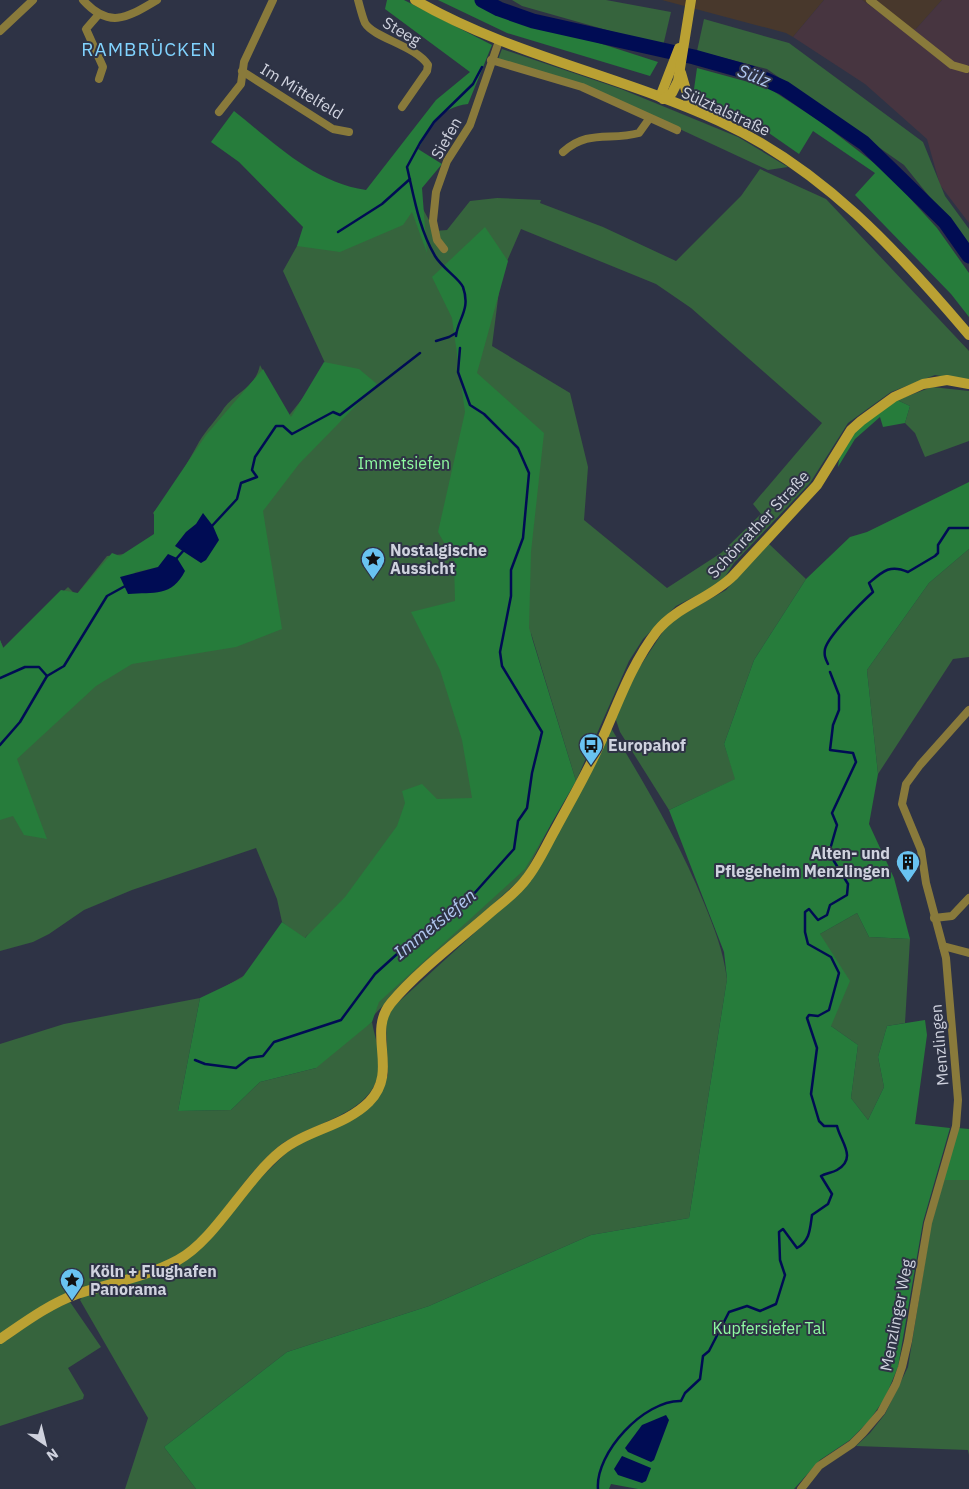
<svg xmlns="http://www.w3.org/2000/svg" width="969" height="1489" viewBox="0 0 969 1489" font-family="'IBM Plex Sans',sans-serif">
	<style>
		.commercial { fill: #48382c }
		.industrial { fill: #473540 }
		.green { fill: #36643d; fill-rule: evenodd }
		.forest { fill: #267c3b; fill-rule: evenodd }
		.water { fill: #000c54 }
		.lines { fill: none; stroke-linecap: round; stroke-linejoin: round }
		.stream { stroke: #000c54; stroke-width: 2.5 }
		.river { stroke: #000c54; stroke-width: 15 }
		.street { stroke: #897a3b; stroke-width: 8 }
		.secondary { stroke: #baa133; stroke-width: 10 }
		.labels { text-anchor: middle; stroke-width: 4; stroke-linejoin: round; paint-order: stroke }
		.street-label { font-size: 16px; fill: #cfd2de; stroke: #2e3345 }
		.park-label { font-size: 16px; fill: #8ffba1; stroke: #2e3345 }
		.poi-label { font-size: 16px; font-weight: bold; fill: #cfd2de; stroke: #2e3345; text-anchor: start }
		.water-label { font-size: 18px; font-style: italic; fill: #b1c7f0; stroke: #2e3345 }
		.quarter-label { font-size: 19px; letter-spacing: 1px; fill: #81d3fe; stroke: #2e3345 }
	</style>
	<rect width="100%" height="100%" fill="#2e3345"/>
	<g class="commercial">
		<path d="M662,0H824L793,37L786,33Z"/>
		<path d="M862,0H942L916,29H903Z"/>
	</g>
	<path class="industrial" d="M824,0H862L903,29H916L942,0H969V223L940,185L927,139L865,84L793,37Z"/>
	<g class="green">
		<path d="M512,0H606L671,12L663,46L522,6Z"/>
		<path d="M704,19L789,43L923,142L945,196L969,229V246L904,165L767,69L697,51Z"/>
		<path d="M502,49L621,89L738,137L788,167L768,170L585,85L497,62Z"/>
		<path d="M760,169L826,199L969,351V381L935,375L891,392L848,423L810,483L734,563L721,583L676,606L643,639L629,661L576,781L531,633L551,803L550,826L525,874L514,885L392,996L359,1031L372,1022C374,1035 381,1053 380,1066C375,1117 310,1121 278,1147C240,1178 219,1228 178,1255C147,1275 108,1277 75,1292C49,1304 25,1321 0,1335V1044L64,1024L200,998L178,1111L231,1110L260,1082L316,1068L219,990L303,942L308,934L304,939L282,922L277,899L256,848L132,890L84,910L49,934L33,942L0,951V640L4,649L68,587L76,595L107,556L133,553L163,530L153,513C172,491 185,467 199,442C206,430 217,419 224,408C236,392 256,387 260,365L287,418L310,389L325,363L283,271L297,246L334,193L349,187L363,199L407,180L435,231L447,230L470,201L497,198L541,200L540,203L603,227L676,261L741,196ZM521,229L656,284L691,308L822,423L753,504L761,514L721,553L667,588L584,520L588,467L570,393L492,346L501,275Z"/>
		<path d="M932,387L969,391V441L925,457L915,433L905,423L910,406L897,400Z"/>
		<path d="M768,543L806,579L754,660L724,744L736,779L669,810L620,732L615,717L637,671L666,627L677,618L726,590Z"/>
		<path d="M969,549V657L953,659L878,774L867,670L929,583Z"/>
		<path d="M611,728C645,785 679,841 704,903C715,930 723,950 727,979L689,1218L591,1235L429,1306L287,1352L164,1447L196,1489H125L148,1418L80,1300L83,1296L168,1269L286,1153L381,1093L388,1075L386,1022L392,1008L517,894Z"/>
		<path d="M857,913L869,937L910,939L905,1023L887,1026L878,1057L884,1087L868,1120L851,1098L858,1045L831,1026L820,934Z"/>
		<path d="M944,1180H969V1455L968,1450L856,1446L870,1433L885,1414L908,1367L931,1225Z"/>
		<path d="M70,1302L101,1347L68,1368L84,1395L83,1399L0,1426V1343L52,1310Z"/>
	</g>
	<g class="forest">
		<path d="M387,0H404L492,45L468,104C439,107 432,127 418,149L442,164L422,188L427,253L412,212L403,225L340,252L297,246L303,227L239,162L211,142L234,111C273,142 314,183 366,190L436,100L470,72L385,9Z"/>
		<path d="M438,0H485L540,24L658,62L650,76L507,33Z"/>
		<path d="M697,68L767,87L821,122L887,173L937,228L969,273V317L951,294L855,195L875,173L813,131L799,154L753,122L706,100L694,89Z"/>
		<path d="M485,227L508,261L477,373L544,433L531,552L529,628L576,781L525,869L379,1002L372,1022L316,1068L260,1082L231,1110L178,1111L200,998L242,978L282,922L305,938L345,897L397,826L405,803L402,791L422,784L437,799L472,798L462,740L440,670L411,612L455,601L454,560L438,532L465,412L452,318L432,277Z"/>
		<path d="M324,362L359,369L377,384L299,464L263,511L282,629L236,647L132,664L96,686L17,759L47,839L24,835L13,816L0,820V640L3,648L61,590L78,593L112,553L120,556L154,534V512L206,435L263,369L291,417ZM196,524L213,526L215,533L201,563L175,546L186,532ZM158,567L128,594L135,572Z"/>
		<path d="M897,400L910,406L905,423L883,427L880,417L855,439L838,467C841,434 872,418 897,400Z"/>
		<path d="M969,482V549L929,583L867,670L878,774L869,824L894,878L910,939L869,937L857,913L820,934L850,981L831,1026L858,1045L851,1098L868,1120L884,1087L878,1057L887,1026L925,1020L927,1035L915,1124L950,1128L923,1222L898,1367L885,1398L869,1421L850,1440L820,1460L794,1489H638L611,1484L609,1489H196L164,1447L287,1352L429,1306L591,1235L689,1218L727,979L724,952L669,810L735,779L724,744L754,660L806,579L850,537L867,532Z"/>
		<path d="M958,1128L969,1129V1180H944Z"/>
	</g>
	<g class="water">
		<path d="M203,513L213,526L219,540L206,560L201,563L175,546L186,532L196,524Z"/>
		<path d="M168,554L177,558L185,571C172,597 154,592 128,594L120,577L158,567Z"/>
		<path d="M666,1415L669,1420L654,1460L651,1462L628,1452L625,1448L642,1425Z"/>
		<path d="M622,1456L651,1468L646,1481L642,1483L618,1475L614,1469Z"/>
	</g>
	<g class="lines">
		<g class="stream">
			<path d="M338,232L382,204L410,179"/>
			<path d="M456,336C458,318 471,310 463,287C459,278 442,268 435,256C419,229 414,197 407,167L420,143L434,122L473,84L482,67"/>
			<path d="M436,341L449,337L456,333"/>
			<path d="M211,527L237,499L241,483L257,477L252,470L255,457L276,426H283L292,434L333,412L340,415L420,353"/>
			<path d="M176,559L184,550"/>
			<path d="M828,664C825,658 824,655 825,649C828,636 862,602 873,592L869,583C883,571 890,564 908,572L935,556L938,553V545L949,528H969"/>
			<path d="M0,678L25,667H39L47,676"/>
			<path d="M0,745L20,722L47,676L64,666L107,596L127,585"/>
			<path d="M195,1060L205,1064L236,1068L249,1058L263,1056L274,1042L341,1020L375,974L407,945L444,917L463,906L514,849L518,821L527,808L532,773L542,732L502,666L500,652L511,596V570L523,538L529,473L518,448L484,414L470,405L458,372L460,348"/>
			<path d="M598,1489C595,1453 644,1400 681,1401L685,1393L700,1379L703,1356L709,1351L729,1312L747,1306L760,1311L776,1304L785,1275L780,1260L779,1232L783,1229L797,1248C810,1241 810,1229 812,1215L828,1204L832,1194L821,1176C826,1173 832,1173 837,1170C858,1158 840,1141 837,1126H824L819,1121L811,1094L817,1048L807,1018L809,1015L818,1016L829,1010L839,973L831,957L808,944L805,932V912L809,909L818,920L827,915L830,905L847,895L848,884L829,853L837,825L832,813L856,762L853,753L830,750L833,725L839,710V695L830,672"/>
		</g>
		<path class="river" d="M482,0L499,9L533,21L694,57L751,73L784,88L864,143L945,222L969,256"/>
		<g class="street">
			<path d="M83,0C110,30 128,17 157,0"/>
			<path d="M358,0C360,7 362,16 365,23C374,38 416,46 428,65L427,71L402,107"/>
			<path d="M870,0L952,65L966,69"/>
			<path d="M0,31L33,0"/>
			<path d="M491,60L582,87L677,130"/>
			<path d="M242,71L333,129L349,132"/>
			<path d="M99,79L103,67L86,29L99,14"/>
			<path d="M219,112L241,84L244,62L273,0"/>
			<path d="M563,152C588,129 610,141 639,133L649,119"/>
			<path d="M444,249L437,240L433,221L436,192L447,161L470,125L499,41"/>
			<path d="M934,918L952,916L969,898"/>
			<path d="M943,946L969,953"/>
			<path d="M801,1489L819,1466L852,1444L863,1433L881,1412L896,1384L902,1367L908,1341L928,1223L956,1126L958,1100L946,958L926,883L921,850L902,804L906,784L920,765L969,710"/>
		</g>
		<g class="secondary">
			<path d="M415,0C510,55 619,75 719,121C822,168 898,251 969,335"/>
			<path d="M681,73L688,97L698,111"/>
			<path d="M660,97L679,48"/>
			<path d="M663,99L672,93L678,81L691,0"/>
			<path d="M0,1339C25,1322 49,1304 77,1294C110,1283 147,1277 178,1260C215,1240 245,1180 281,1151C307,1130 345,1126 369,1102C400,1071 366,1033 391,1003C418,971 459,940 490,913C503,902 517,892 527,878C538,864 546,846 555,830C570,802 586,775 599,746C617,707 630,666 657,631C677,606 710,599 733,576L817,485L851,430L861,421L894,397L923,384L947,380L969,384"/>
		</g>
	</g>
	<defs>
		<g id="sight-pin" transform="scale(1.25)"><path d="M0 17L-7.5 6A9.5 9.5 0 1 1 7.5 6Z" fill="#69c3f1" stroke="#2e3345"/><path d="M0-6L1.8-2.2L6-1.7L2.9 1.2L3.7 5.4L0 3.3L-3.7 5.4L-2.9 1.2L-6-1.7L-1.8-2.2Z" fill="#111"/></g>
		<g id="bus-pin" transform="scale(1.25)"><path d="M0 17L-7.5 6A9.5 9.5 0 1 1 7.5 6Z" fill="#69c3f1" stroke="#2e3345"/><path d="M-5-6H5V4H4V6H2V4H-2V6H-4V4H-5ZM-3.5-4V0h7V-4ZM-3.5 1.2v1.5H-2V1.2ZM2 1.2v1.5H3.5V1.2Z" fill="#111"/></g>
		<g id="building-pin" transform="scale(1.25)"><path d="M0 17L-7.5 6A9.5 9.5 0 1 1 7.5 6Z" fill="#69c3f1" stroke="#2e3345"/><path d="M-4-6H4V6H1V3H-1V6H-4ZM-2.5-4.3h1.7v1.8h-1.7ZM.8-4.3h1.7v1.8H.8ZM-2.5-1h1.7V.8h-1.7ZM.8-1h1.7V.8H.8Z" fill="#111"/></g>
	</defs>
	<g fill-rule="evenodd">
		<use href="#sight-pin" x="373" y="559"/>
		<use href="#bus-pin" x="591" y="745"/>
		<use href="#building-pin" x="908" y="862"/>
		<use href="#sight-pin" x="72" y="1280"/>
	</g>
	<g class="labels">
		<g class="street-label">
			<text transform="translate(402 31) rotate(30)" y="6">Steeg</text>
			<text transform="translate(302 91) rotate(31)" y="6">Im Mittelfeld</text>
			<text transform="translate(726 111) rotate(25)" y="6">Sülztalstraße</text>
			<text transform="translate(446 138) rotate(-61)" y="6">Siefen</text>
			<text transform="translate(758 524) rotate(-47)" y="6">Schönrather Straße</text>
			<text transform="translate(939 1045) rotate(-95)" y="6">Menzlingen</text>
			<text transform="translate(896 1315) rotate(-79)" y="6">Menzlinger Weg</text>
		</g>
		<g class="park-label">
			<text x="404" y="469">Immetsiefen</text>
			<text x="769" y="1334">Kupfersiefer Tal</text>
		</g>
		<g class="poi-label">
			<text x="390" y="556">Nostalgische<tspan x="390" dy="18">Aussicht</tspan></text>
			<text x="608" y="751">Europahof</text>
			<text x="890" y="859" text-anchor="end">Alten- und<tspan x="890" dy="18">Pflegeheim Menzlingen</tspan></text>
			<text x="90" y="1277">Köln + Flughafen<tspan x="90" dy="18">Panorama</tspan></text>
		</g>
		<g class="water-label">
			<text transform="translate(754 76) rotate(21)" y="6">Sülz</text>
			<text transform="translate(435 924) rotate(-39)" y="6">Immetsiefen</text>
		</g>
		<g class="quarter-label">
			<text x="149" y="56">RAMBRÜCKEN</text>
		</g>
	</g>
	<g transform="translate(45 1444) rotate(145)" stroke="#2e3345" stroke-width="4" paint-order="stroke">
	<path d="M0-4L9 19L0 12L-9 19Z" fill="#cfd2de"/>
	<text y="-8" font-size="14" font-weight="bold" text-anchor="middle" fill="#cfd2de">N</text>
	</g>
</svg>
